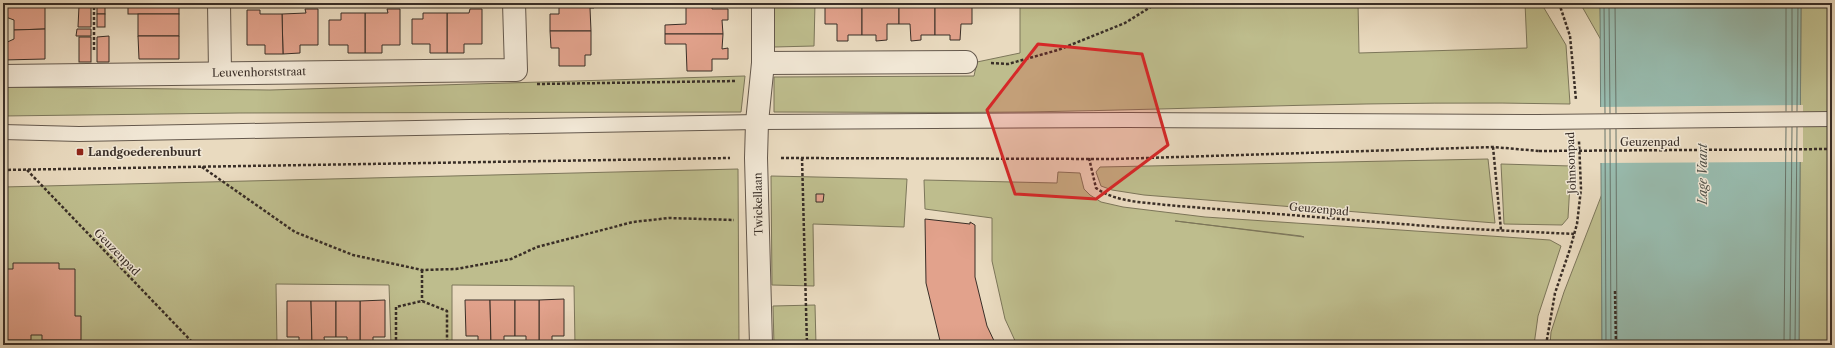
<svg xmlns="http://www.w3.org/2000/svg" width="1835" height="348" viewBox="0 0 1835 348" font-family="'Libre Caslon Text',serif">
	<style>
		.green { fill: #bebd8d; stroke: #7c765a; fill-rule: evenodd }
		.water { fill: #98bbae; stroke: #728378 }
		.pier { fill: #e9dabf }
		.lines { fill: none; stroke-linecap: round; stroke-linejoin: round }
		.shore { stroke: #68746a; stroke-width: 1 }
		.building { fill: #e2a28c; stroke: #392e27 }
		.service-casing { stroke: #65594d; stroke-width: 16 }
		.minor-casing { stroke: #65594d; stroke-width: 24 }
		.path { stroke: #392e27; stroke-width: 2.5; stroke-dasharray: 3 2; stroke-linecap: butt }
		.service { stroke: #f1e7d5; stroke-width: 14 }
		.minor { stroke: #f1e7d5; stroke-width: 22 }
		.service-bridge-casing { stroke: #65594d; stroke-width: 16; stroke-linecap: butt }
		.path-bridge { stroke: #392e27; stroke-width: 2.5; stroke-dasharray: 3 2; stroke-linecap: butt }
		.service-bridge { stroke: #f1e7d5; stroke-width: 14 }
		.marked { fill: #d62828; fill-opacity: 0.2; stroke: #d62828; stroke-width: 3; stroke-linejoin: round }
		.poi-dot { fill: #8f2418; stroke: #f1e7d5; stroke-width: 1.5 }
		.labels { text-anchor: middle; stroke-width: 3; stroke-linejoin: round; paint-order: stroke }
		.street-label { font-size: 11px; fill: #392e27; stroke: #f1e7d5 }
		.poi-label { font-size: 11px; font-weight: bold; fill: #392e27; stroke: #f1e7d5; text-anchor: start }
		.water-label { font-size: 12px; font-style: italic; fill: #515149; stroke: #f1e7d5 }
	</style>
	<rect width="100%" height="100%" fill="#e9dabf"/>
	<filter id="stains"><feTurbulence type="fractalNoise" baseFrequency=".005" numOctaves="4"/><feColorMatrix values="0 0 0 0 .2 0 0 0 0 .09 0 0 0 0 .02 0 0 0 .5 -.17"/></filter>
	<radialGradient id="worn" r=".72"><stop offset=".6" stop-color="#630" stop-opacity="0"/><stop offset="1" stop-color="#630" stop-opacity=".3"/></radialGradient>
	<g class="green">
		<path d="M774,3H815L814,46L774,47Z"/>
		<path d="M1020,3H1358L1359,53L1527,48L1525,3H1541L1566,45L1570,104C1389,100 1207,109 1026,112C942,113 858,112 774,112V77L974,76L977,62L1020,53Z"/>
		<path d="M1580,3H1600L1601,40Z"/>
		<path d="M1801,3H1832V345H1799Z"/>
		<path d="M745,76L741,112L239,113L3,116V87L270,90Z"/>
		<path d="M1488,159L1495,223L1144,195L1112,190L1101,186L1096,172L1100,167Z"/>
		<path d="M1501,164L1571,166L1568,218L1562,225L1504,224Z"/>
		<path d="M738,169L739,345H575L574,286L452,285V345H391L389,285L276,284L277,345H3V187Z"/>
		<path d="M1058,172L1080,173L1084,189L1090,195L1101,202L1123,207L1205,217L1550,240L1561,246L1538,316L1534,345H1017L1005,319L992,261V218L925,209L924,180L1057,183ZM1175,221L1301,236L1304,237L1176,221Z"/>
		<path d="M771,176L907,179L904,227L813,224L814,286L772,285Z"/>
		<path d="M1602,194V345H1550L1551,332L1564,292Z"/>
		<path d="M815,305L816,345H774L773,306Z"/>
	</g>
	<path class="water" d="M1600,3H1801L1799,345H1602Z"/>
	<path class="pier" d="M1803,105V162L1599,163V107Z"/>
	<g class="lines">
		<g class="shore">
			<path d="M1604,3L1605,113"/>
			<path d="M1609,3L1610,113"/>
			<path d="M1615,3L1616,113"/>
			<path d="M1786,111V3"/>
			<path d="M1792,111V3"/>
			<path d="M1797,111L1798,3"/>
			<path d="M1605,129L1606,345"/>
			<path d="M1610,129L1611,345"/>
			<path d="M1616,129L1617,345"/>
			<path d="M1784,345L1786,127"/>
			<path d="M1790,345L1792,127"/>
			<path d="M1795,345L1797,127"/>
		</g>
	</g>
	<g class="building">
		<path d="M3,3H45V29L14,30V20L3,16Z"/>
		<rect x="97" y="3" width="8" height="11"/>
		<rect x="128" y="3" width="51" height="11"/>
		<path d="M559,3H594V8H590L591,31H550V14H559Z"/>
		<path d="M686,3H712V9H728V20H722L723,34H665V25L686,24Z"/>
		<path d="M825,3H862V35H848V41H837V24H825Z"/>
		<path d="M862,3H899V24H887V40L876,41V35H862Z"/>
		<path d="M899,3H935V35H921V40L911,41L910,24H899Z"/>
		<path d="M935,3H972V24H961L960,40H950V35H935Z"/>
		<path d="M79,6H91V27H78Z"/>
		<path d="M305,9H318V45H300V53L283,54L282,14L306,13Z"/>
		<path d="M387,9H400V45H382V53H365V13H388Z"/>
		<path d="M470,9H482V44H464V53H447V13H469Z"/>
		<path d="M247,10H260V14H282L283,54H265V45H247Z"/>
		<path d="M341,13H365V53H348V45H329V20H341Z"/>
		<path d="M423,13H447V53H430V44H412V19H423Z"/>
		<rect x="97" y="14" width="8" height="13"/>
		<rect x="138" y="14" width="41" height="22"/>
		<path d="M45,29V59L3,60V44L14,39V30Z"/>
		<path d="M77,29H91V36H76Z"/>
		<path d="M550,31H591V55H585V66H559V48H551Z"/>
		<path d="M665,34H723L722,49L728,48V59H712V71H687L686,44H665Z"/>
		<path d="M109,36V62H97V37Z"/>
		<path d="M138,36H179V59H139Z"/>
		<rect x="79" y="37" width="12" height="25"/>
		<path d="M816,194H824L823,202H816Z"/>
		<path d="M925,219L970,224V222L975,225V277L987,326L996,345H941L926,283Z"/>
		<path d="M13,263H59V269H75V316H81V340H42V335H31V340H3V269H13Z"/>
		<path d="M564,299V336H552V345H539V300Z"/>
		<path d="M385,300V337H373V345H360V301Z"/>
		<path d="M465,300H490L491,345H478V336H466Z"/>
		<path d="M490,300H515V336H504V345H491Z"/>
		<path d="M515,300H539V345H526V336H515Z"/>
		<path d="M287,301H311L312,345H299V337H287Z"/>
		<path d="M311,301H336V337H324L325,345H312Z"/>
		<path d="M336,301H360V345H347V337H336Z"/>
	</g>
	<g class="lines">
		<g class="service-casing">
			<path id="service" d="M3,132L79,134L757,122L1127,120L1538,122"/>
		</g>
		<g class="minor-casing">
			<g id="minor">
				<path d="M219,3L220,72"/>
				<path d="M763,63L966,62"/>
				<path d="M3,76L516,70L514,3"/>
				<path d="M761,345L756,158L757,122L763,63V3"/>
			</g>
		</g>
		<g class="path">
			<path d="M1559,3L1570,36L1576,100"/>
			<path d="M94,50V3"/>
			<path d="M991,63L1008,64L1058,50L1125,23L1157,3"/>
			<path d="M537,84L736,81"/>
			<path d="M1493,147L1501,230"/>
			<path d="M781,158L1114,159L1493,147L1539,151"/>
			<path d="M802,158L807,345"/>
			<path d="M1089,158L1096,188C1116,202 1141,202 1166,205L1452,228L1574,234"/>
			<path d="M202,167L295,232L353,255L422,270L456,269L511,259L537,247L633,222L669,218L734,220"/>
			<path d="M3,170L730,158"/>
			<path d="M27,170L195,345"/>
			<path d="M422,270V301"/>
			<path d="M1615,291L1616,345"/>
			<path d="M396,345V307L422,301L447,311V345"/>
			<path d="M1546,345L1555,293L1570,249L1577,224L1581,189L1579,141"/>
		</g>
		<use href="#service" class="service"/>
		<use href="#minor" class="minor"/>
		<g class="service-bridge-casing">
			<path id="service-bridge" d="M1538,122L1832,119"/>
		</g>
		<path class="path-bridge" d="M1539,151L1832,149"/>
		<use href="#service-bridge" class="service-bridge"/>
	</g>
	<path class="marked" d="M1038,44L1142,54L1168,145L1096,199L1015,194L987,110Z"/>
	<rect class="poi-dot" x="76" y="148" width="8" height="8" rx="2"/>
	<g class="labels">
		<g class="street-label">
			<text transform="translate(259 72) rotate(-1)" y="4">Leuvenhorststraat</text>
			<text x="1650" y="146">Geuzenpad</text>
			<text transform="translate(1571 163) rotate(-92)" y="4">Johnsonpad</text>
			<text transform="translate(758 204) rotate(-91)" y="4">Twickellaan</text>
			<text transform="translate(1319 209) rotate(5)" y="4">Geuzenpad</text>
			<text transform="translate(117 252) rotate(46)" y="4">Geuzenpad</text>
		</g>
		<g class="poi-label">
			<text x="88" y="156">Landgoederenbuurt</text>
		</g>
		<g class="water-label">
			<text transform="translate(1703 174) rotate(-90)" y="4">Lage Vaart</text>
		</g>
	</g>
	<rect width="1835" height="348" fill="none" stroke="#e9dabf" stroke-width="16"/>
	<rect x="4" y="4" width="1827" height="340" fill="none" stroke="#392e27" stroke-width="2"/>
	<rect x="8" y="8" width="1819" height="332" fill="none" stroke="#392e27"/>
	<rect width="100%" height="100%" filter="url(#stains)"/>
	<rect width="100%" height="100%" fill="url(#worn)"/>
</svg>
